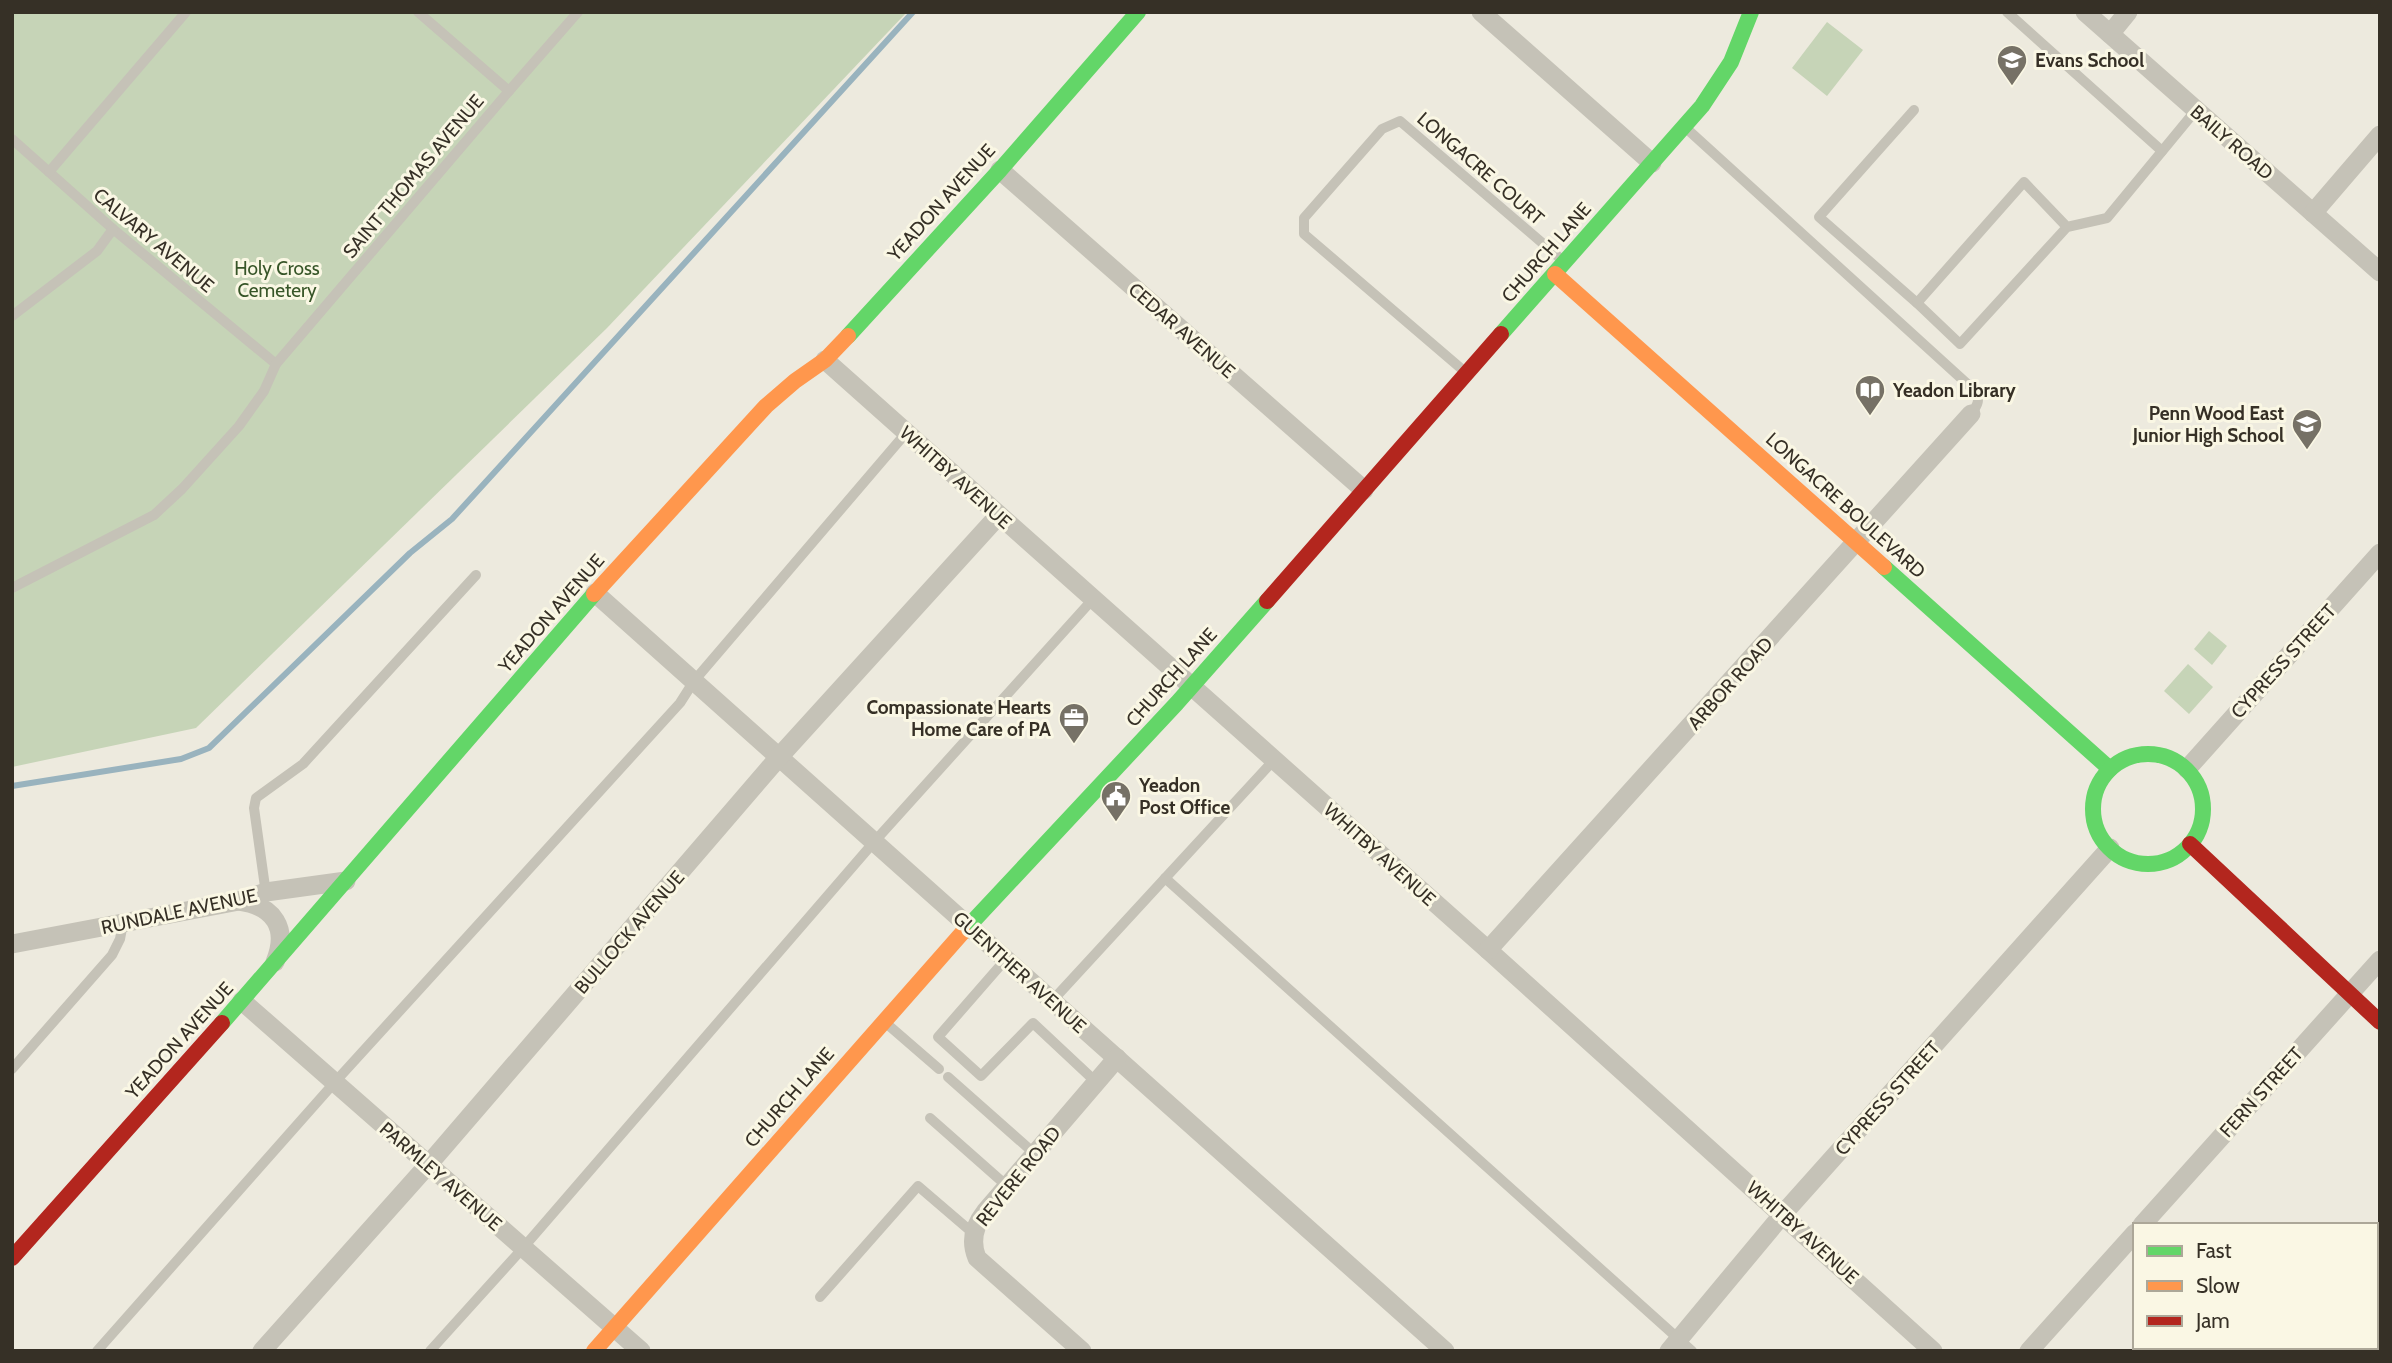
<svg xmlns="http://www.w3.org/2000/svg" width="2392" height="1363" viewBox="0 0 2392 1363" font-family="Cabin,sans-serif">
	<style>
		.green { fill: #c6d4b7 }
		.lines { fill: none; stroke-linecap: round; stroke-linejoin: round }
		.stream { stroke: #99b3be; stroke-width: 6 }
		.lane { stroke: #c5c2b7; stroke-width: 10 }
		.street { stroke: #c5c2b7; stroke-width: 19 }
		.fast { stroke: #63d668; stroke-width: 16 }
		.slow { stroke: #ff974d; stroke-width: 16 }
		.jam { stroke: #b3261e; stroke-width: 16 }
		.labels { text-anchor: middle; stroke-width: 6; stroke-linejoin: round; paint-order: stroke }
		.poi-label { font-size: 19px; font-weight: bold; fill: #363026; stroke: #faf7e4; text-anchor: start }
		.street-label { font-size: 19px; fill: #363026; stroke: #faf7e4 }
		.park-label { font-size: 19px; fill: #375528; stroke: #faf7e4 }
	</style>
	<rect width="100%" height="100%" fill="#edeade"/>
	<g class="green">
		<path d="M12,12H907L607,328L196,728L12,767Z"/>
		<path d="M1827,22L1863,50L1827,96L1792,68Z"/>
		<path d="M2209,631L2227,646L2212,665L2194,649Z"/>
		<path d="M2188,664L2213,687L2189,714L2164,691Z"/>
	</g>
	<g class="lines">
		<path class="stream" d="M12,786L181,759L209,748L410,553L452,519L913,12"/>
		<g class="lane">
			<path d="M418,12L509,91"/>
			<path d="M2007,12L2162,151"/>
			<path d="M1914,110L1819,217L1917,303"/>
			<path d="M1687,129L1974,390C1981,399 1978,405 1971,414"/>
			<path d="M12,139L113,229L276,364"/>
			<path d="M49,172L186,12"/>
			<path d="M2067,227L1960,344L1917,303L2024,182L2067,227L2107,218L2196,110"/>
			<path d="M12,316L97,251L113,229"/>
			<path d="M1464,371L1304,234V218L1382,129L1400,121L1561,259"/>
			<path d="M12,588L154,515L182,489L239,426L264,391L276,364L509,91L578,12"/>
			<path d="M1165,878L1692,1351"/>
			<path d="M266,894L254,808L256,798L303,764L476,575"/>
			<path d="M1006,959L938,1037L981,1076L1033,1023L1096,1082"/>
			<path d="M1052,1001L1274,760"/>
			<path d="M887,1024L939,1069"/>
			<path d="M12,1069L112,955L120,939L123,923"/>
			<path d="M948,1077L1035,1154"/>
			<path d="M930,1118L1007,1186"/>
			<path d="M820,1297L918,1186L974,1234"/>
			<path d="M97,1351L335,1082L680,703L694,681L906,433"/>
			<path d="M430,1351L523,1248L874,842L1093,599"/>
		</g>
		<g class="street">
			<path d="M1481,12L1652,163"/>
			<path d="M2085,12L2380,272"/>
			<path d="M2110,34L2128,12"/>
			<path d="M1000,170L1364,490"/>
			<path d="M2313,213L2380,135"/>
			<path d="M825,360L1488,950L1933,1351"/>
			<path d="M595,593L1445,1351"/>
			<path d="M2187,769L2380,553"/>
			<path d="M239,901C274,906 289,928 275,962"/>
			<path d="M12,944L239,901L266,892L346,881"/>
			<path d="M1488,950L1971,414"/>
			<path d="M242,1001L641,1351"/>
			<path d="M2142,1225L2380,960"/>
			<path d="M2376,1336L2380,1332"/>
			<path d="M262,1351L428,1165L779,757L999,515"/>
			<path d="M1082,1351L977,1258C970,1241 974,1226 985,1212L1117,1058"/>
			<path d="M1669,1351L1783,1214L2110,848"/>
			<path d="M2029,1351L2135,1233"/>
			<path d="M2363,1351L2366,1347"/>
		</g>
		<g class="fast">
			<path d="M1501,334L1702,106L1731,62L1751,12"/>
			<path d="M848,336L1000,170L1138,12"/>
			<path d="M1884,567L2110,769"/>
			<circle cx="2148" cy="809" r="55"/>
			<path d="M963,932L1177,703L1267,601"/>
			<path d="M222,1023L594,594"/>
		</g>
		<g class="slow">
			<path d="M1555,274L1884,567"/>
			<path d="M594,594L766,406L795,381L825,360L848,336"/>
			<path d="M594,1351L963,932"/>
		</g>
		<g class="jam">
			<path d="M1267,601L1501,334"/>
			<path d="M2190,844L2380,1022"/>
			<path d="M12,1258L222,1023"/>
		</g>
	</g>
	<defs>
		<g id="school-pin" transform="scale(1.575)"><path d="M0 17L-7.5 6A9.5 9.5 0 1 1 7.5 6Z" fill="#767166" stroke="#faf7e4"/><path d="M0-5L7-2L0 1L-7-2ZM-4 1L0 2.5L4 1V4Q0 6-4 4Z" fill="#fff"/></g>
		<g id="library-pin" transform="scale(1.575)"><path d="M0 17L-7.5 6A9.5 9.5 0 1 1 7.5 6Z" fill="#767166" stroke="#faf7e4"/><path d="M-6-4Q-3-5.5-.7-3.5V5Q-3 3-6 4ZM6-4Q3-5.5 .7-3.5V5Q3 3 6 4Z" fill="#fff"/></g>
		<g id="office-pin" transform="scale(1.575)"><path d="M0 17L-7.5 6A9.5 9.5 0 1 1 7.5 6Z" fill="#767166" stroke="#faf7e4"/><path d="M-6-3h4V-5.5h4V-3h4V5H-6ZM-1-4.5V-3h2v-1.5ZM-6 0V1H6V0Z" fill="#fff"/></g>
		<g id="civic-pin" transform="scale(1.575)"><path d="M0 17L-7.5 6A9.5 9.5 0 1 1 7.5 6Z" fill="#767166" stroke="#faf7e4"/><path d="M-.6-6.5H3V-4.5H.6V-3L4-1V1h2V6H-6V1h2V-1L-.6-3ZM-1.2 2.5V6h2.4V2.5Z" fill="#fff"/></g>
	</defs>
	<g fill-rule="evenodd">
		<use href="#school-pin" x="2012" y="60"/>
		<use href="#library-pin" x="1870" y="390"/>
		<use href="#school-pin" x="2307" y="424"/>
		<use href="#office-pin" x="1074" y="718"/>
		<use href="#civic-pin" x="1116" y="796"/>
	</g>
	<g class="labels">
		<g class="poi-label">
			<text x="2035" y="67">Evans School</text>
			<text x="1893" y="397">Yeadon Library</text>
			<text x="2284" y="420" text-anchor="end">Penn Wood East<tspan x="2284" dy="22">Junior High School</tspan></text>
			<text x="1051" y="714" text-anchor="end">Compassionate Hearts<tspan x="1051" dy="22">Home Care of PA</tspan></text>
			<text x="1139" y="792">Yeadon<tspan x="1139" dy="22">Post Office</tspan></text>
		</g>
		<g class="street-label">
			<text transform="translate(2232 142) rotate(41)" y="7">BAILY ROAD</text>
			<text transform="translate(1481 168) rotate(41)" y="7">LONGACRE COURT</text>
			<text transform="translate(413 176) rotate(-50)" y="7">SAINT THOMAS AVENUE</text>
			<text transform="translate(941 202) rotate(-48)" y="7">YEADON AVENUE</text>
			<text transform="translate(154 240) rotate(40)" y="7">CALVARY AVENUE</text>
			<text transform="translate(1546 252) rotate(-49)" y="7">CHURCH LANE</text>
			<text transform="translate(1182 330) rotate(41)" y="7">CEDAR AVENUE</text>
			<text transform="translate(956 477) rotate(42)" y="7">WHITBY AVENUE</text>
			<text transform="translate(1846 505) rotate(42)" y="7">LONGACRE BOULEVARD</text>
			<text transform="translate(551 613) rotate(-49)" y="7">YEADON AVENUE</text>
			<text transform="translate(2283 661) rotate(-48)" y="7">CYPRESS STREET</text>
			<text transform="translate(1171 677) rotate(-48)" y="7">CHURCH LANE</text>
			<text transform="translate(1730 683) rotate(-48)" y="7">ARBOR ROAD</text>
			<text transform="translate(1380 854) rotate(42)" y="7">WHITBY AVENUE</text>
			<text transform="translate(179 911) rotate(-12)" y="7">RUNDALE AVENUE</text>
			<text transform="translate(629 932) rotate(-49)" y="7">BULLOCK AVENUE</text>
			<text transform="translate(1020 972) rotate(42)" y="7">GUENTHER AVENUE</text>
			<text transform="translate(179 1040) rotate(-48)" y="7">YEADON AVENUE</text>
			<text transform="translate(2261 1092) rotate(-48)" y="7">FERN STREET</text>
			<text transform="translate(789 1097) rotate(-49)" y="7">CHURCH LANE</text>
			<text transform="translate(1887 1098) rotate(-48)" y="7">CYPRESS STREET</text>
			<text transform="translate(441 1176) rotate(41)" y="7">PARMLEY AVENUE</text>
			<text transform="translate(1018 1176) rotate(-51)" y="7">REVERE ROAD</text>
			<text transform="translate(1803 1232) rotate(42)" y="7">WHITBY AVENUE</text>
		</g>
		<g class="park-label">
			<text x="277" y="275">Holy Cross<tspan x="277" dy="22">Cemetery</tspan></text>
		</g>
	</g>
	<rect width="2392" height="1363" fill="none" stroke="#363026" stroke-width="28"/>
	<rect x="2133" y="1223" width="245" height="126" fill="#faf7e4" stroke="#aca798" stroke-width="2"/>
	<rect x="2147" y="1246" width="35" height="10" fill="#63d668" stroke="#aca798" stroke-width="2"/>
	<text x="2196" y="1258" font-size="21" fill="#363026">Fast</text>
	<rect x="2147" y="1281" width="35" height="10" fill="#ff974d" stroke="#aca798" stroke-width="2"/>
	<text x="2196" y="1293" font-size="21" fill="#363026">Slow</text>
	<rect x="2147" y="1316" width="35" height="10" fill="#b3261e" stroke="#aca798" stroke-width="2"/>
	<text x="2196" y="1328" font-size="21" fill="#363026">Jam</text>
</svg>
